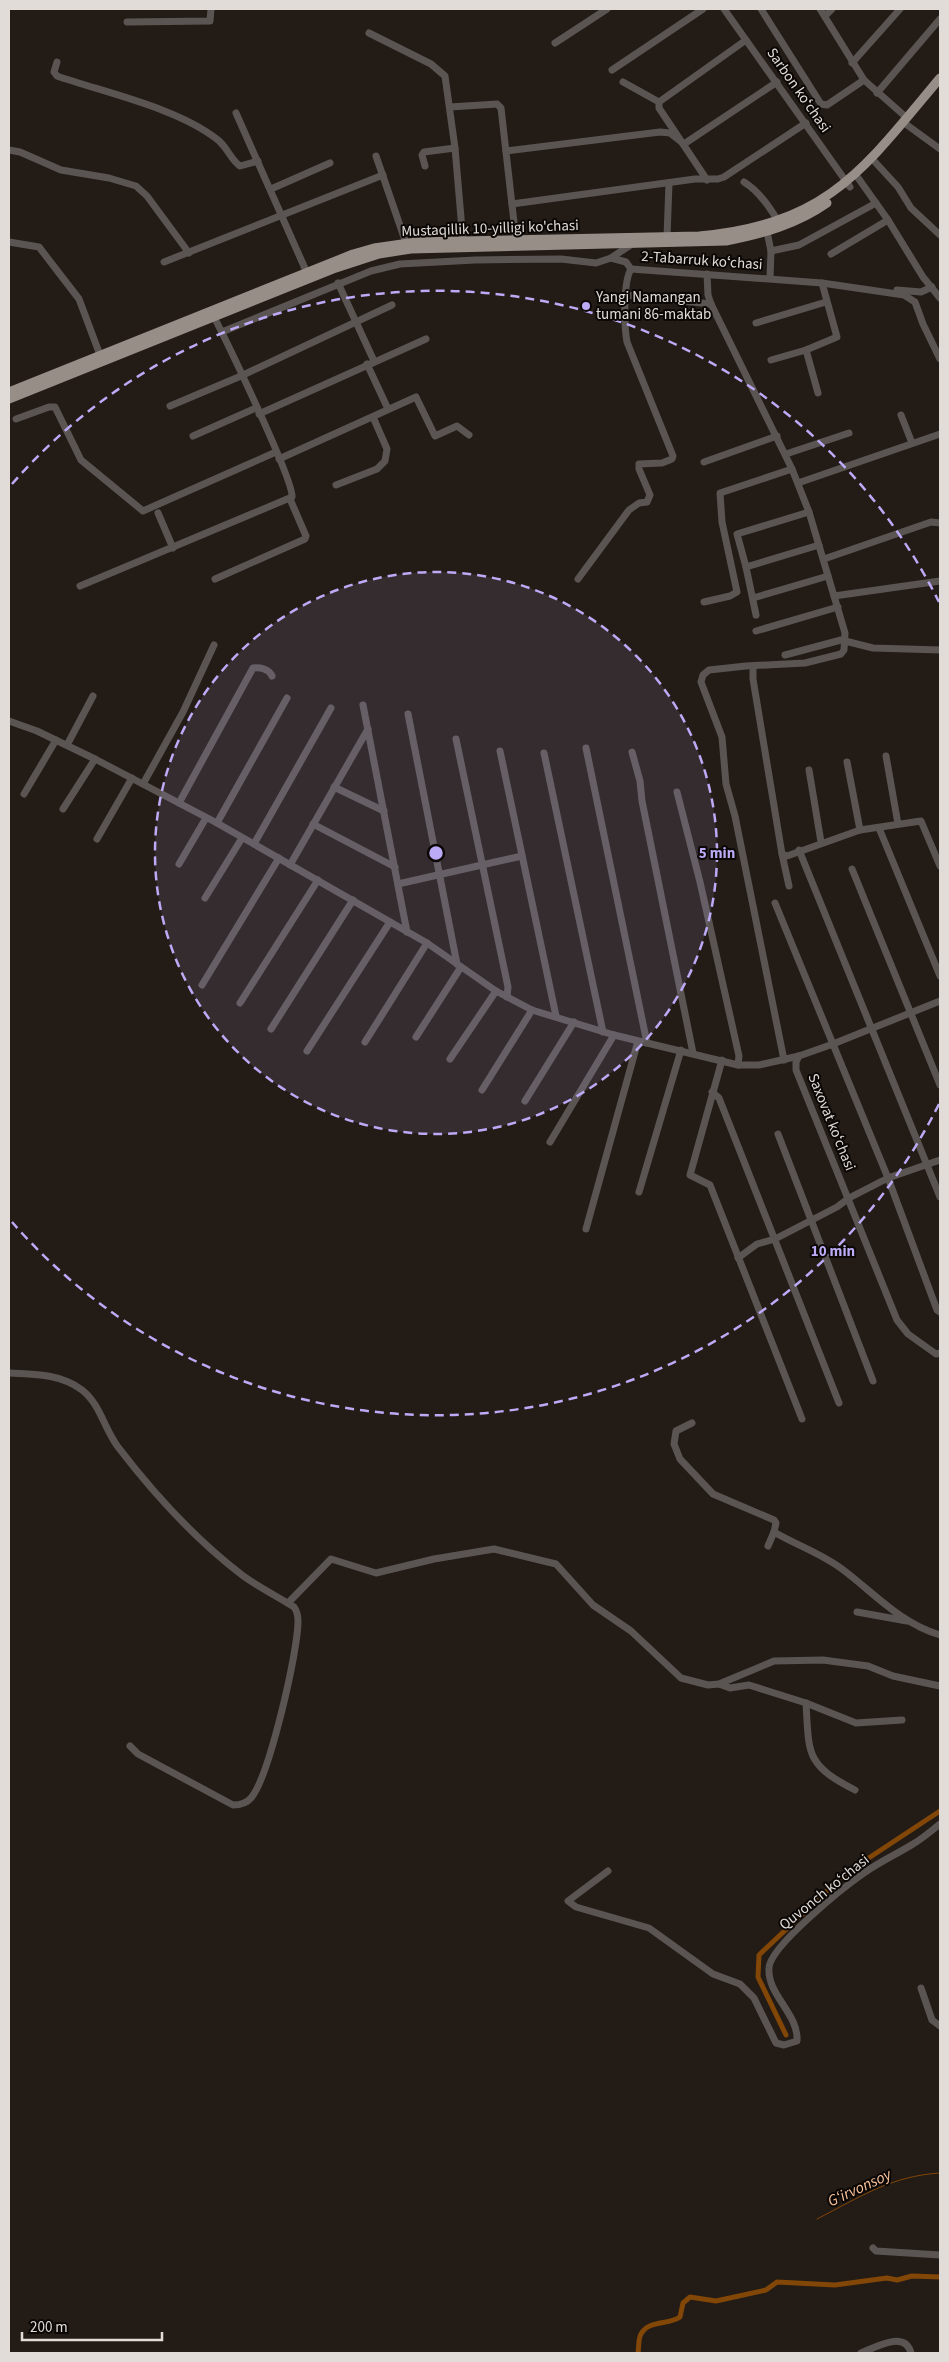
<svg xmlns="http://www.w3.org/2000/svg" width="949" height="2362" viewBox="0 0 949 2362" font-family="'Source Sans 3',sans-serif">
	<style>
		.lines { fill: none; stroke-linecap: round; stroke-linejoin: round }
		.stream { stroke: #824607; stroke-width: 1 }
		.canal { stroke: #824607; stroke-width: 5 }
		.minor { stroke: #5a5552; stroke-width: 7 }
		.major { stroke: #978e88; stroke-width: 9 }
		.ring { fill: none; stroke: #bcaaf6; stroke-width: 2.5; stroke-dasharray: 9 6 }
		.poi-dot { fill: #bcaaf6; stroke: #0a0705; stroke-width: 2 }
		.labels { text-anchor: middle; stroke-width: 4; stroke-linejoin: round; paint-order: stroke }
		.street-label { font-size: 15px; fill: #e2dcd8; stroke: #0a0705 }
		.poi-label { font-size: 15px; fill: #e2dcd8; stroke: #0a0705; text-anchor: start }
		.water-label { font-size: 16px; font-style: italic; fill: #f9c29a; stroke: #0a0705 }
		.centre { fill: #bcaaf6; stroke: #0a0705; stroke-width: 2.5 }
		.ring-label { font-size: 15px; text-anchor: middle; font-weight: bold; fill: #bcaaf6; stroke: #0a0705; stroke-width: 4; stroke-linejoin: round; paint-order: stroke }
	</style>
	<rect width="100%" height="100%" fill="#231b15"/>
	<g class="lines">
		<path class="stream" d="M817,2219C860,2197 891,2176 940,2173"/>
		<g class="canal">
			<path d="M786,2035L758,1977L759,1955L846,1873L940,1811"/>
			<path d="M638,2353C639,2348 638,2339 641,2334C648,2320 669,2325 680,2317L683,2303L690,2297L716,2301L766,2290L777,2282L835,2285L887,2278L897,2280L912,2276L940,2277"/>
		</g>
		<g class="minor">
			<path d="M724,9L850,187"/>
			<path d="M761,9L821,104L827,105L864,80"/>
			<path d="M820,9L864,80L907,118"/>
			<path d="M825,16L832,9"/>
			<path d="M127,22L210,21L211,9"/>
			<path d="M369,33L431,64L445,76L455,148L463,241"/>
			<path d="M555,43L607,9"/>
			<path d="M57,62L54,72L57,76C106,93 178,108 218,140C227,147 231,160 240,166L258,161"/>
			<path d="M852,63L900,9"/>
			<path d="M612,70L703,9"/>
			<path d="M623,82L659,102"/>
			<path d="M877,93L940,19"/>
			<path d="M450,107L497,104L501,108L516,240"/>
			<path d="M236,113L307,273"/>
			<path d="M907,125L940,149"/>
			<path d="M9,150L20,152L61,170L109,178L136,186L147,196L189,253"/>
			<path d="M506,151L660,132L670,133L684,144L777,82"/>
			<path d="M376,156L406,243"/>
			<path d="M875,162L898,187L911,208L940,235"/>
			<path d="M425,166L422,155L424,152L455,148"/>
			<path d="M856,175L888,220L923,277L940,298"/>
			<path d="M707,180L659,108V102L746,40"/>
			<path d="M744,182C760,192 770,208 780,224"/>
			<path d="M271,189L330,163"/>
			<path d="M512,204L695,179H718L724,177L806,123"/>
			<path d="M767,232L771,251L770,278"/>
			<path d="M667,237L669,183"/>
			<path d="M9,242L39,247L79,299L100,355"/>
			<path d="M771,251L799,245L876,203"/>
			<path d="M831,254L888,220"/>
			<path d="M611,258L632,244"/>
			<path d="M164,262L383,175"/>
			<path d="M631,269L822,283L904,295L915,302L923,324L940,359"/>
			<path d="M707,274L708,295L711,304L792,469L809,512L845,633L844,650L841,654L805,663L746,666L709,670L703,675L701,682L722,737L726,784L735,816L784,1060"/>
			<path d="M338,283L374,361"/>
			<path d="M897,290L921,292L932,287"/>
			<path d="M626,295L711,304"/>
			<path d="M756,323L826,302"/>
			<path d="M222,332L371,271L400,264L475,260L561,259L596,263L611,258L626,262L631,269"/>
			<path d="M806,350L818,393"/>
			<path d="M771,360L806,350L837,337L822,283"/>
			<path d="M367,364L388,409"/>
			<path d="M170,406L241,376L392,305"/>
			<path d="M259,414L426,339"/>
			<path d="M901,415L912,443"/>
			<path d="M16,419L49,407H55L81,460L143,511L276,452"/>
			<path d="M193,436L256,408"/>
			<path d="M786,454L849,433"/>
			<path d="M279,459L416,397L435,436L457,426L469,435"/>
			<path d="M704,462L777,436"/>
			<path d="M798,483L940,434"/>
			<path d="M336,485L377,469L385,461L387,449L373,417"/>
			<path d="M158,513L173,548"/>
			<path d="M824,559L931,522L940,523"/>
			<path d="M746,567L737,534L809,512"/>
			<path d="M215,579L305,539L306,536L290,499"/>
			<path d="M578,579L629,510L639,503L647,502L650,495L639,469V464L662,463L672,459L673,456L627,342C624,326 623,282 631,269"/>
			<path d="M80,586L292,497C294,481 226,340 214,317"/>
			<path d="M834,596L940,581"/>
			<path d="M753,598L828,576"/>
			<path d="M704,602L730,596L737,592L722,522L720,493L792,469"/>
			<path d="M756,615L746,567L819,545"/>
			<path d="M756,631L838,607"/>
			<path d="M785,655L841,640L873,648L940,650"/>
			<path d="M753,666V679L782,854L787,856L860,830L921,821L940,866"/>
			<path d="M363,705L407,932"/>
			<path d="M408,714L457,964"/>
			<path d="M9,721L37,731L95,759L217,823L427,943L496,991L532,1010L614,1035L738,1065H759L799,1056L833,1044L940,1001"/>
			<path d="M456,739L508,987L507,997"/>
			<path d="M67,745L93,696"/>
			<path d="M586,748L647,1043"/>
			<path d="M500,751L556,1016"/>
			<path d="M632,752L640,781L642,801L693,1053"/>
			<path d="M544,753L603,1032"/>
			<path d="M886,756L898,824"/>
			<path d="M847,762L860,830"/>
			<path d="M809,770L821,842"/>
			<path d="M143,784L183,712L214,645"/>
			<path d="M334,787L384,811"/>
			<path d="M677,792L700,882L739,1056L738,1065"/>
			<path d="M24,794L56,740"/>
			<path d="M179,803L253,668C260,667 269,669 272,676"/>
			<path d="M63,809L95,759"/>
			<path d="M217,823L287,698"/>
			<path d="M313,824L395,867"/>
			<path d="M879,828L940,976"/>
			<path d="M97,839L132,778"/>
			<path d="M254,844L331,708"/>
			<path d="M799,850L940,1197"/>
			<path d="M782,854L789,886"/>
			<path d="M179,864L206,818"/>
			<path d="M290,865L368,729"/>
			<path d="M852,869L940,1085"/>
			<path d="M398,884L522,856"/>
			<path d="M205,898L242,838"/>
			<path d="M775,903L888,1178L937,1310L940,1312"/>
			<path d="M202,985L279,858"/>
			<path d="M240,1003L318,880"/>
			<path d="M271,1029L353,900"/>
			<path d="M416,1037L461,967"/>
			<path d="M365,1042L427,943"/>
			<path d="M307,1051L390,922"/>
			<path d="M799,1056L796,1062V1070L897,1320L908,1334L936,1354L940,1353"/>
			<path d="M450,1059L496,991"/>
			<path d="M722,1060L690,1175L710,1185L802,1419"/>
			<path d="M482,1090L532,1010"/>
			<path d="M712,1092L719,1098L839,1403"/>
			<path d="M525,1101L574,1022"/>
			<path d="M778,1134L873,1381"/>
			<path d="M550,1142L614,1035"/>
			<path d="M639,1192L681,1050"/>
			<path d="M586,1229L638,1041"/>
			<path d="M738,1258L757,1244L775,1239L837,1207L849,1198L888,1178L940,1160"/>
			<path d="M9,1373C34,1374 61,1374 82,1390C100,1404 104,1428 118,1447C154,1494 195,1539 242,1575C258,1587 277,1596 294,1607C297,1611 298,1616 298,1621C298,1652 269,1777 251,1798C246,1804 240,1805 233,1805L138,1754L130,1746"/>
			<path d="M692,1423L676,1431L674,1444L680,1459L713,1494L774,1520L776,1523L774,1532C796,1545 821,1553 842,1569C873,1592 901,1624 940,1635"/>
			<path d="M768,1546L774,1532"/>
			<path d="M288,1603L331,1559L376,1573L434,1559L494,1549L556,1564L593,1605L631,1631L681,1678L708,1685L719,1684L774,1661L823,1660L868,1666L893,1676L940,1686"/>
			<path d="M857,1612L907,1621"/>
			<path d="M719,1684L730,1688L749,1685L806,1703L856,1723L902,1720"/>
			<path d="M806,1703C809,1755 806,1765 855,1790"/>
			<path d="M608,1871L568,1901L576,1907L649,1928L713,1974L740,1984L754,1998L776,2043L784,2045L797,2041C799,2014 767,1995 769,1968C770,1946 844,1887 864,1873C879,1862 897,1854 913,1844C922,1839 931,1831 940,1824"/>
			<path d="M921,1988L932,2020L940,2026"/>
			<path d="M873,2248L876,2251L940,2255"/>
			<path d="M861,2353C876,2347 905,2330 911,2353"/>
		</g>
		<g class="major">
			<path d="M9,392L353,254L374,248L416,242L699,236C828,224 863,170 940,78"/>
			<path d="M9,399L333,269L379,254L411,249L726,241C763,234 797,224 827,203"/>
		</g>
	</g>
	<circle cx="436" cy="853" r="281" fill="#bcaaf6" fill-opacity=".12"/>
	<g class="ring">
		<circle cx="436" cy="853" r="281"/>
		<path d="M939 1104A562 562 0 0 1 12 1222M12 484A562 562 0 0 1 939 602"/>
	</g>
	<circle class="poi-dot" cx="586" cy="306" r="5"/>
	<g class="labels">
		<g class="street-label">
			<text transform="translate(799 90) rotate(55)" y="5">Sarbon koʻchasi</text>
			<text transform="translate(490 228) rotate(-2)" y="5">Mustaqillik 10-yilligi ko'chasi</text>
			<text transform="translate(702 260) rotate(4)" y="5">2-Tabarruk koʻchasi</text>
			<text transform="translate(832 1122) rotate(68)" y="5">Saxovat koʻchasi</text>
			<text transform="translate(824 1892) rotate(-39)" y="5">Quvonch koʻchasi</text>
		</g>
		<g class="poi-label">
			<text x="596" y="302">Yangi Namangan<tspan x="596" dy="17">tumani 86-maktab</tspan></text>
		</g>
		<g class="water-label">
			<text transform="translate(859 2187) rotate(-25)" y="6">G‘irvonsoy</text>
		</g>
	</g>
	<circle cx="436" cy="853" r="8" class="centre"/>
	<g class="ring-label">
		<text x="717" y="858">5 min</text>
		<text x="833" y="1256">10 min</text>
	</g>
	<rect width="949" height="2362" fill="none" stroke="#e2dcd8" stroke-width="20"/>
	<path d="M22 2332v8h140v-8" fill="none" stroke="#e2dcd8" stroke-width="2.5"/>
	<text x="30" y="2332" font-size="15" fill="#e2dcd8" stroke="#0a0705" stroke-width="4" paint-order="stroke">200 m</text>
</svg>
